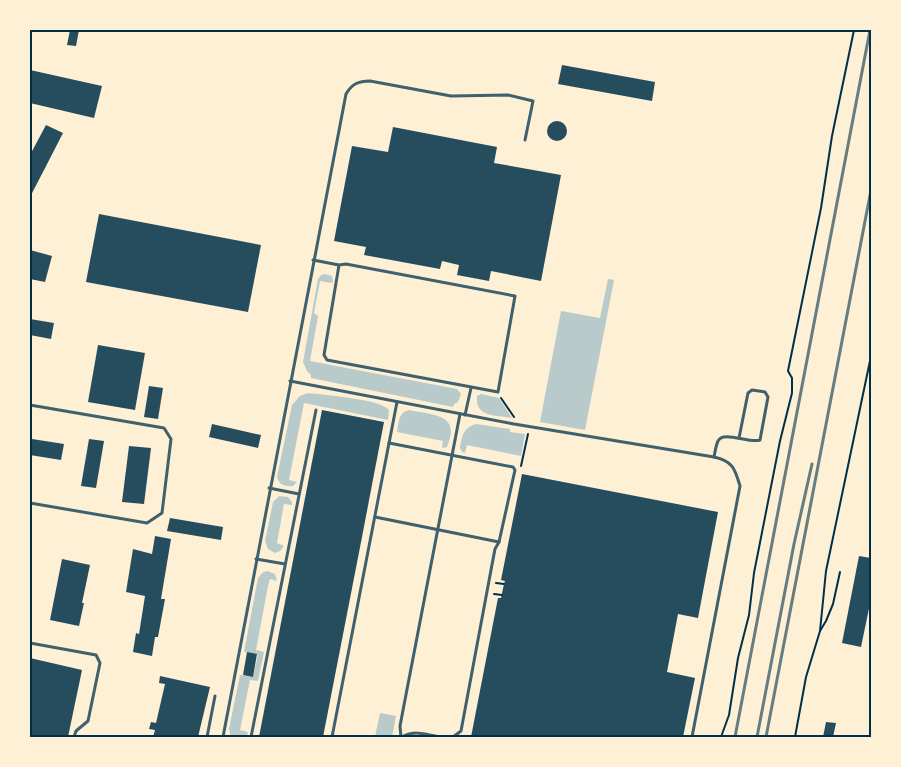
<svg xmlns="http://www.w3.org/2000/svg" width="901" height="767" viewBox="0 0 901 767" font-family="'Crimson Pro',serif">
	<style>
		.green { fill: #b9caca }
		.building { fill: #264d5e }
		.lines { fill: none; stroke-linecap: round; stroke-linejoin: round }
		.path { stroke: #003049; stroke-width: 2 }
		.service { stroke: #3f606c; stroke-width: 3 }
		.rail { stroke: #657d81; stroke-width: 3 }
		.neatline { fill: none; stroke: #003049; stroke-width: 2 }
	</style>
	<rect width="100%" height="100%" fill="#fdf0d5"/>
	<g class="green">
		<path d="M325,274L332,276L333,281L332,283L320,281L314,313L318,316L310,361L457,389L461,394L458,402L454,404L453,407L311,378V375L307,371L303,362L318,279L321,275Z"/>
		<path d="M608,279L614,280L585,430L540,422L561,311L600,318Z"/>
		<path d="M308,393C324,395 381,399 389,410L388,420L304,403L289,480L297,482L293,486C286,487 279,485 277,477L292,405L300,396Z"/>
		<path d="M481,394L499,398L512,418C496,415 475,418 477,396Z"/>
		<path d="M409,410C433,415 462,414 447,447L442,448L443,441L397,432C399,422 398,413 409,410Z"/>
		<path d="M476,424L510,429V432L525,434L521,456L467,445L465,453L462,452L460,448C462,436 463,428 476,424Z"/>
		<path d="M279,496L288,497L292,502V505L284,504L277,543L284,546L280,551L275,553L268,549L265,541L273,502Z"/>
		<path d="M267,571L275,574L277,581L270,579L268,586L256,650L264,652L258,681L250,680L240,730L248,732L247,736L231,737L229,729L240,675L253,677L258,655L244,652L258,578L262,573Z"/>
		<path d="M380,713L396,716L392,737H375Z"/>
	</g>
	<g class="building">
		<path d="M70,30H79L76,46L67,45Z"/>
		<path d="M562,65L655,82L652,101L558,84Z"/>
		<path d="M30,70L102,86L94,118L30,103Z"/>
		<circle cx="557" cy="131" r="10"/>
		<path d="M46,125L63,133L44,170L39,167L44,170L30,197V155Z"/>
		<path d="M393,127L497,147L494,163L561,175L541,281L491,271L489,281L457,275L459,265L442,261L440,269L364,255L366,247L334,241L352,146L388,152Z"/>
		<path d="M99,214L261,245L248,312L86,282Z"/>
		<path d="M30,250L52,256L45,282L30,279Z"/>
		<path d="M30,319L54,323L51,339L30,335Z"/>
		<path d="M98,345L145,353L135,410L88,402Z"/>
		<path d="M149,386L163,388L158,419L144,417Z"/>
		<path d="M322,410L384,422L362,537L323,737H259Z"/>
		<path d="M212,424L261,435L258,448L209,437Z"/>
		<path d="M32,439L64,444L61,460L30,455Z"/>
		<path d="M89,439L104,441L96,488L81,486Z"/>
		<path d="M129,446L151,448L144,504L122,502Z"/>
		<path d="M522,474L718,512L698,618L678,614L667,672L695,678L683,737H471L498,598H501L504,584L505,581L501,580Z"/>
		<path d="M170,518L223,527L221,540L167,531Z"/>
		<path d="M155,536L171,539L161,599H165L158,637H155L152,656L133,652L136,633L139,634L145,596L126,592L133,549L152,554Z"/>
		<path d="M859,556L871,558V599L861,647L842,643Z"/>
		<path d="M62,559L90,565L82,603H84L79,626L50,620Z"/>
		<path d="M247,652L257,654L253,677L243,675Z"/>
		<path d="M30,658L82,670L68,737H30Z"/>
		<path d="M160,676L210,687L198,737H153L155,730L149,729L151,722L156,723L165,684L159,683Z"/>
		<path d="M826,722L836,723L833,737H823Z"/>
	</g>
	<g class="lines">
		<g class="path">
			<path d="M501,398L514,417"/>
			<path d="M521,466L528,434"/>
			<path d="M496,583L504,584"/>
			<path d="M494,594L502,595"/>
			<path d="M820,631L826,571L871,356"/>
			<path d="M721,737L729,715L738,658L749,615L754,573L780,441L792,393V378L788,371L821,208L832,136L854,30"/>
			<path d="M795,737L806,677L820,631L826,621L833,604L840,572"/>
		</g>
		<g class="service">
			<path d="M313,260L339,265L346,264L515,296L498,392L327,360L324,355L339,265"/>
			<path d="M290,381L514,424L714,457C733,461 735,469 740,486L692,737"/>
			<path d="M30,405L164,428L171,439L162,513L147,523L30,503"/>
			<path d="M465,415L471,388"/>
			<path d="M389,443L513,467L515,470L499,542L495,549L491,570L461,731L453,737"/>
			<path d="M714,457C715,452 716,445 718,441C723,430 750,444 760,440L768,397L765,392L752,390L748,393L739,438"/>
			<path d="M269,488L299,494"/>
			<path d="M375,517L499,542"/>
			<path d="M256,559L285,564"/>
			<path d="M30,643L96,655L100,663L88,721L76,731L74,737"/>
			<path d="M207,737L215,696"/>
			<path d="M223,737L346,94C352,84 358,81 370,81L451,96L508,95L533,101L525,140"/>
			<path d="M251,737L316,410"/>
			<path d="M332,737L397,402"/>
			<path d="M401,737L400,726L404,705L460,414"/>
			<path d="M402,737C414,730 426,734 440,737"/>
		</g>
		<g class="rail">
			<path d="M735,737L870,30"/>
			<path d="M757,737L794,544L812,464"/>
			<path d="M766,737L871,190"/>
		</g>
	</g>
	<rect width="901" height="767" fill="none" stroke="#fdf0d5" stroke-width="62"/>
	<rect x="31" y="31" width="839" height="705" class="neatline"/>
</svg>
